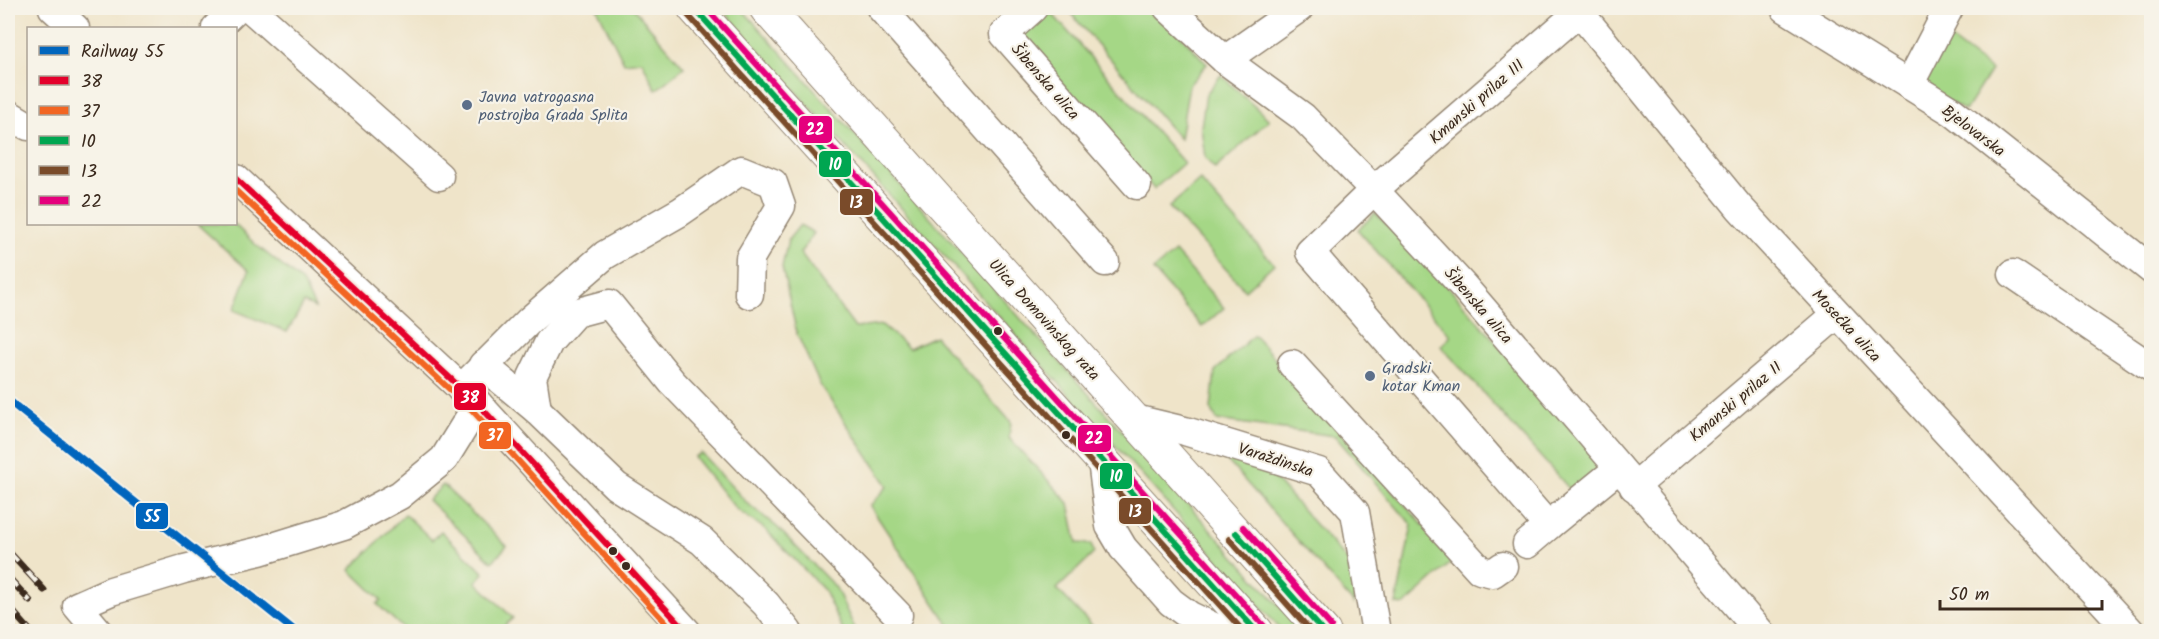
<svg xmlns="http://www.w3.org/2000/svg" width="2159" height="639" viewBox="0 0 2159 639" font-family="Kalam,sans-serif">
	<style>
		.green { fill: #a5d786; stroke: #708052; stroke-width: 1.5 }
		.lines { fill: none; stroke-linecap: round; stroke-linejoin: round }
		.minor-casing { stroke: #958774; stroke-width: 31 }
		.major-casing { stroke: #958774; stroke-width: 35 }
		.minor { stroke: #fff; stroke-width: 28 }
		.major { stroke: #fff; stroke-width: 33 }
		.rail-casing { stroke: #3b2a1e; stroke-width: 7 }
		.rail { stroke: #f7f3e8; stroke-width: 4.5; stroke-dasharray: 14; stroke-linecap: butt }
		.bus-1-casing { stroke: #f7f3e8; stroke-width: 10 }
		.bus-2-casing { stroke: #f7f3e8; stroke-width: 10 }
		.bus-3-casing { stroke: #f7f3e8; stroke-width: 10 }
		.bus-4-casing { stroke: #f7f3e8; stroke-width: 10 }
		.bus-5-casing { stroke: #f7f3e8; stroke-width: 10 }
		.bus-1 { stroke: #e4002b; stroke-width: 6 }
		.bus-2 { stroke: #f26522; stroke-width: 6 }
		.bus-3 { stroke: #00a651; stroke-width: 6 }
		.bus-4 { stroke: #7a4b2a; stroke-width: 6 }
		.bus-5 { stroke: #e5007d; stroke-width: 6 }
		.rail-1-casing { stroke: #f7f3e8; stroke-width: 12 }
		.rail-1 { stroke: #0065bd; stroke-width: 8 }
		.service-dot { fill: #5c6f8a; stroke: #f7f3e8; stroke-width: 2 }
		.bus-dot { fill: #3b2a1e; stroke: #f7f3e8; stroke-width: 2 }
		.labels { text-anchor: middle; stroke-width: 4.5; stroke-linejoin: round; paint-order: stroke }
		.street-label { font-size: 16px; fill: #3b2a1e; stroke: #f7f3e8 }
		.service-label { font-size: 16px; fill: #4e5e75; stroke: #f7f3e8; text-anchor: start }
		.line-badge { stroke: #f7f3e8; stroke-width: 2 }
		.badge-label { font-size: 16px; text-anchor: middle; font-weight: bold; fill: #fff }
	</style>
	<rect width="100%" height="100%" fill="#f7f3e8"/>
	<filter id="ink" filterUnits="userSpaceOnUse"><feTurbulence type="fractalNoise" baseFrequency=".0167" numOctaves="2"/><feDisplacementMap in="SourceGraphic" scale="12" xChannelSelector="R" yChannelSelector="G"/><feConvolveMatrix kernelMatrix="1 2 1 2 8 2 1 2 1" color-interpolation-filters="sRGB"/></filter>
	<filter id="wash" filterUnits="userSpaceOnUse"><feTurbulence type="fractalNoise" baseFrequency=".008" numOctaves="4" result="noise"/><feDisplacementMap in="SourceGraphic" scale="24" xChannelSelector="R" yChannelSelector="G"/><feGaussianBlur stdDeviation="1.35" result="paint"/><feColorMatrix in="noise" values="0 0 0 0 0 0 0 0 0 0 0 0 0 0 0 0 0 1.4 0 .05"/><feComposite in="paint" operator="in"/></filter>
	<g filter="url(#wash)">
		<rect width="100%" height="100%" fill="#efe4c9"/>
		<g class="green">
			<path d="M597,8H633L684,67L656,90L642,61L624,63Z"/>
			<path d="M721,8H741L1302,631H1282Z"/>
			<path d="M1066,8H1156L1207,64L1189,85L1180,139Z"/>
			<path d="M1048,9L1184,163L1154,189L1019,36Z"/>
			<path d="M1942,33L1991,70L1965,111L1917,83Z"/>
			<path d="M1221,75L1269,120L1215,169L1205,158L1201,127L1206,94Z"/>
			<path d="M1200,180L1274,264L1245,290L1169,207Z"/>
			<path d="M1375,213L1450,289L1603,466L1574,494L1441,346L1451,336L1358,230Z"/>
			<path d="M197,224H234L255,244L302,282L315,308L304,303L287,332L234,310L249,271Z"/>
			<path d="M800,225L814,233L800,253L855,328L882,325L909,348L935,336L1011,422L1009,438L1069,503L1077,543L1091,544L1094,553L1057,589L1097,631H953L870,506L888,486L820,385L797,334L782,267L788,240Z"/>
			<path d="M1175,252L1224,308L1202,327L1153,270Z"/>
			<path d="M1254,335L1454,560L1405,605L1396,604L1412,525L1335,436L1217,420L1211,409L1215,371Z"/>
			<path d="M1215,447L1257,459L1356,570L1354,604Z"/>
			<path d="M701,453L747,503L777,527L836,588L856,631H843L824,590L765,529L736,509L694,457Z"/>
			<path d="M443,485L507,546L492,562L428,500Z"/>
			<path d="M405,514L432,540L441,531L484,573L476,582L513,618L499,631H406L377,604L381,600L350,570Z"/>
		</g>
	</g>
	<g filter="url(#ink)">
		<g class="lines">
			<g class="minor-casing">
				<g id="minor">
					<path d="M53,8L75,28"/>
					<path d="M250,8L439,176"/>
					<path d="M881,8L1105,262"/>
					<path d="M1033,8L1004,34L1137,185"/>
					<path d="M1168,8L1225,60L1303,117L1374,190L1464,287L1760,632"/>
					<path d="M1576,8L1739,207L2131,632"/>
					<path d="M1785,8L1953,112L2152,270"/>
					<path d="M1579,12L1374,190L1310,252L1548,526L1619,468"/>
					<path d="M216,28L237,8"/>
					<path d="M1225,60L1299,8"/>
					<path d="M1909,85L1949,8"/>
					<path d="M8,114L28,126"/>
					<path d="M236,179L478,404L687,632"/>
					<path d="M2013,274L2152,368"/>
					<path d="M1292,364L1480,570L1493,573L1503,566"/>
					<path d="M483,365L537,410L616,486L702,541L766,604L788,632"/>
					<path d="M461,389L530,320L605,255L680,212L741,170L773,183L781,206L750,258L749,294"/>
					<path d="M537,410L532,377L549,342L575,313L609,304L672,382L898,615"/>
					<path d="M1135,419L1185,431L1319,472L1355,512L1376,632"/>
					<path d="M1102,460L1110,526L1123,548L1171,602L1190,616L1224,632"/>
					<path d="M1634,487L1836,315"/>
					<path d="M1527,544L1548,526"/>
					<path d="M99,632L77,606L111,591L184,569L260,551L344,525L400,495L444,459L478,404"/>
				</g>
			</g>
			<g class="major-casing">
				<g id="major">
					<path d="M694,8L1257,632"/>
					<path d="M766,8L1324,632"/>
				</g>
			</g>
			<use href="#minor" class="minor"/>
			<use href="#major" class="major"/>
			<g class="rail-casing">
				<g id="rail">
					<path d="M8,551L44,590"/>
					<path d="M8,577L30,601"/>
					<path d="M8,606L31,632"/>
				</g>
			</g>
			<use href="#rail" class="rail"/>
			<g class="bus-1-casing">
				<path id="bus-1" d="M236,179L478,404L687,632"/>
			</g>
			<g class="bus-2-casing">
				<path id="bus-2" d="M236,191L472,410L674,632"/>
			</g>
			<g class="bus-3-casing">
				<g id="bus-3">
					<path d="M694,8L1257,632"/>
					<path d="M1236,533L1324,632"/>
				</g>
			</g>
			<g class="bus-4-casing">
				<g id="bus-4">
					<path d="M687,14L1244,632"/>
					<path d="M1229,539L1312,632"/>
				</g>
			</g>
			<g class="bus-5-casing">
				<g id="bus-5">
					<path d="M706,8L1264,626"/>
					<path d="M1243,527L1331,626"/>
				</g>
			</g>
			<use href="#bus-1" class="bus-1"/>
			<use href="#bus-2" class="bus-2"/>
			<use href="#bus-3" class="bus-3"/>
			<use href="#bus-4" class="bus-4"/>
			<use href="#bus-5" class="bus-5"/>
			<g class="rail-1-casing">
				<path id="rail-1" d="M8,400L296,632"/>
			</g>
			<use href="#rail-1" class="rail-1"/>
		</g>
	</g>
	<g class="service-dot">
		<circle cx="467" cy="105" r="6"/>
		<circle cx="1370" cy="376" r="6"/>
	</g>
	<g class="bus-dot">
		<circle cx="998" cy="331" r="5"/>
		<circle cx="1066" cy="435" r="5"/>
		<circle cx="613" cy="551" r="5"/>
		<circle cx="626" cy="566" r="5"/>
	</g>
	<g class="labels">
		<g class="street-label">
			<text transform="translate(1046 81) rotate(49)" y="6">Šibenska ulica</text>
			<text transform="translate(1476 101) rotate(-41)" y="6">Kmanski prilaz III</text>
			<text transform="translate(1974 130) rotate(37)" y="6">Bjelovarska</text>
			<text transform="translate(1479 305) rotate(49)" y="6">Šibenska ulica</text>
			<text transform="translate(1045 319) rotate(48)" y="6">Ulica Domovinskog rata</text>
			<text transform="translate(1847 325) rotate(47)" y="6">Mosećka ulica</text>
			<text transform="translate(1735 401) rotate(-40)" y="6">Kmanski prilaz II</text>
			<text transform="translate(1276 459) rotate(18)" y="6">Varaždinska</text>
		</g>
		<g class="service-label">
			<text x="479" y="102">Javna vatrogasna<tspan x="479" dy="18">postrojba Grada Splita</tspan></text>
			<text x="1382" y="373">Gradski<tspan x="1382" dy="18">kotar Kman</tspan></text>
		</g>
	</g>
	<g class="line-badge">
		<rect x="798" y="115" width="35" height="29" rx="6" fill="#e5007d"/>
		<rect x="818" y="150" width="34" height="28" rx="6" fill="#00a651"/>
		<rect x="839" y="188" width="35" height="28" rx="6" fill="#7a4b2a"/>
		<rect x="453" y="382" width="34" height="29" rx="6" fill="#e4002b"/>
		<rect x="478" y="421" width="34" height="29" rx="6" fill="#f26522"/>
		<rect x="1077" y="424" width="35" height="29" rx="6" fill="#e5007d"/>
		<rect x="1099" y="462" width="34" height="28" rx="6" fill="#00a651"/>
		<rect x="1118" y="497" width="34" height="28" rx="6" fill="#7a4b2a"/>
		<rect x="135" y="502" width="34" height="28" rx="6" fill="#0065bd"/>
	</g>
	<g class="badge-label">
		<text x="815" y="135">22</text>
		<text x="835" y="170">10</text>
		<text x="856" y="208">13</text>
		<text x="470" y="403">38</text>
		<text x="495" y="441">37</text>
		<text x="1094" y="444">22</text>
		<text x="1116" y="482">10</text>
		<text x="1135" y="517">13</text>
		<text x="152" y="522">55</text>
	</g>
	<rect width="2159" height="639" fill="none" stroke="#f7f3e8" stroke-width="30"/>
	<rect x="27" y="27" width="210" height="198" fill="#f7f3e8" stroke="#aca397" stroke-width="1.5"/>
	<rect x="39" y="46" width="30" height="9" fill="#0065bd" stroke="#aca397" stroke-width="1.5"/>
	<text x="81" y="57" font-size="18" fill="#3b2a1e">Railway 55</text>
	<rect x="39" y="76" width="30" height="9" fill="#e4002b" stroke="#aca397" stroke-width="1.5"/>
	<text x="81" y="87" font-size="18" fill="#3b2a1e">38</text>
	<rect x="39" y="106" width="30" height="9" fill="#f26522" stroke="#aca397" stroke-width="1.5"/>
	<text x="81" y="117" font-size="18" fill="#3b2a1e">37</text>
	<rect x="39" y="136" width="30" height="9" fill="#00a651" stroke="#aca397" stroke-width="1.5"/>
	<text x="81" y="147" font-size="18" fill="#3b2a1e">10</text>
	<rect x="39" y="166" width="30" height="9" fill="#7a4b2a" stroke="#aca397" stroke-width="1.5"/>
	<text x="81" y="177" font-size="18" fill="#3b2a1e">13</text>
	<rect x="39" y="196" width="30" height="9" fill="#e5007d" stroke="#aca397" stroke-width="1.5"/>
	<text x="81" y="207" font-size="18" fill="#3b2a1e">22</text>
	<path d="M1940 600v9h162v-9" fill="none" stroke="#3b2a1e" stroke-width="3"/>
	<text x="1949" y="600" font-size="18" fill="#3b2a1e" stroke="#f7f3e8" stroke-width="4.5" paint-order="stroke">50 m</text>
</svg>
